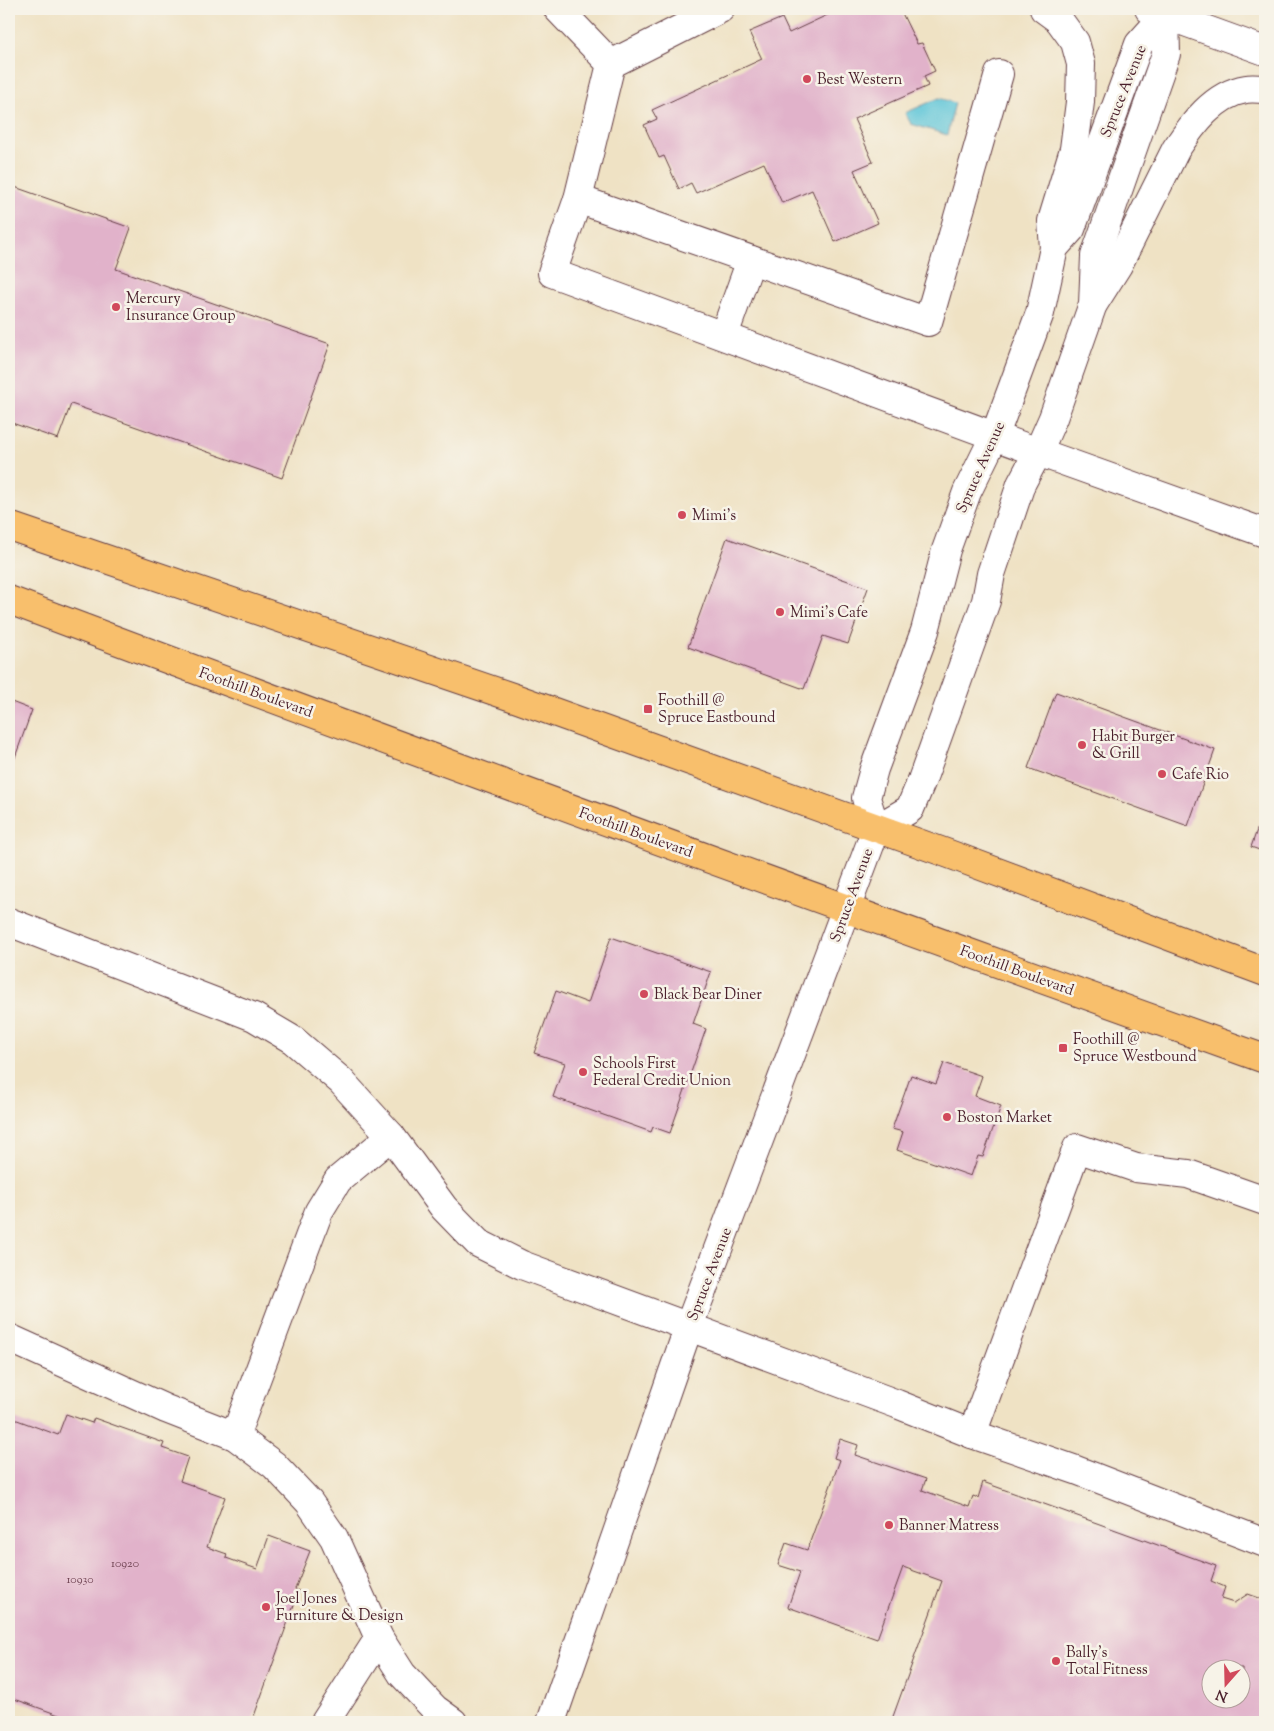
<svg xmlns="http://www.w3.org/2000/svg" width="1274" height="1731" viewBox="0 0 1274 1731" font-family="'Sorts Mill Goudy',serif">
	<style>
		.water { fill: #5cc5d8; stroke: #537282 }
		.building { fill: #e1b2ca; fill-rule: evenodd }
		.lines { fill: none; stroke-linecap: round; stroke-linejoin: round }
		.minor-casing { stroke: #633c42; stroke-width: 30 }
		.major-casing { stroke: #633c42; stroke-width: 30 }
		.minor { stroke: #fff; stroke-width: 28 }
		.major { stroke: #f8bf6c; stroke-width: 28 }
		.poi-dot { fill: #d1495b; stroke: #f7f3e8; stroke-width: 2 }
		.labels { text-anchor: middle; stroke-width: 5; stroke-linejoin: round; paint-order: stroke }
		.number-label { font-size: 12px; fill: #704453 }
		.poi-label { font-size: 15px; fill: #4a1f2b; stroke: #f7f3e8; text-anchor: start }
		.street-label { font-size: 15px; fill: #4a1f2b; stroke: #f7f3e8 }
	</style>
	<rect width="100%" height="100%" fill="#f7f3e8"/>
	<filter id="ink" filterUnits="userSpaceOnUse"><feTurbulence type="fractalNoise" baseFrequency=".02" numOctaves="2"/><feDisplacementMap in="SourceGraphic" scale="10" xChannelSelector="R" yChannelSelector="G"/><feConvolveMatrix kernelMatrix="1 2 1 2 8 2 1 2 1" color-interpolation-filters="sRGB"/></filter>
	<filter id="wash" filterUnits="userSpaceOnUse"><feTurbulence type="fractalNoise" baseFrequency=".0096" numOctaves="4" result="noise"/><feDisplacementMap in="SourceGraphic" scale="20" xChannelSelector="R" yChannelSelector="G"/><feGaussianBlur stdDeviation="1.12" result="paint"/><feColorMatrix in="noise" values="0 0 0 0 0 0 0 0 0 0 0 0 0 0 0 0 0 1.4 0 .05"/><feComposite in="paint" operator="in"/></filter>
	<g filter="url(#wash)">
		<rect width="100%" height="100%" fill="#efe2c4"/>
		<path class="water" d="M939,98L955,103L947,135L911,124L905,113Z"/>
		<g id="blocks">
			<g class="building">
				<path d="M840,9H859L861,13L871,9H888L891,13L900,9L917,44L922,43L935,71L924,76L928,86L854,119L873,162L854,170L878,223L835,242L812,190L782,203L764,163L696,193L691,183L679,189L664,156L659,158L644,125L657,119L652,110L762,59L749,32L782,18L789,33Z"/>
				<path d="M9,185L131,228L116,269L330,344L282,478L71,404L58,439L9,422Z"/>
				<path d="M727,538L868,588L848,644L823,636L804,689L688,647Z"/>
				<path d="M1056,692L1215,750L1188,826L1028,768Z"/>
				<path d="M9,701L32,710L9,774Z"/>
				<path d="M1265,807V852L1251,847Z"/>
				<path d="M611,937L711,972L693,1024L706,1029L670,1133L653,1127L651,1132L553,1097L565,1063L534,1053L556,991L588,1003Z"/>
				<path d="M944,1063L982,1076L975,1096L1001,1106L983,1157L978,1156L971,1176L897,1150L903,1132L892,1129L911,1075L936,1084Z"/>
				<path d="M66,1414L92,1423L94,1418L164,1443L162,1448L188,1457L180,1481L225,1497L207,1547L227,1554L226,1558L257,1569L269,1536L310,1551L295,1589L299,1591L253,1719L261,1722H78L9,1697V1417L58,1435Z"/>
				<path d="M840,1439L858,1445L855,1455L926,1479L922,1490L969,1507L973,1496L978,1498L983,1482L1216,1566L1211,1581L1225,1587L1221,1599L1234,1603L1248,1594L1265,1600V1722H891L942,1581L903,1567L877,1639L788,1607L800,1572L778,1565L786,1543L807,1550L840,1460L834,1458ZM1212,1668H1242V1698H1212Z"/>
			</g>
		</g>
	</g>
	<g filter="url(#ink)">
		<use href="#blocks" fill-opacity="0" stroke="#633c42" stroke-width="1"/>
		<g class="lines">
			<g class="minor-casing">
				<g id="minor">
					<path d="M558,9L611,64L578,199L552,273L1038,452L1265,533"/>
					<path d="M1044,9L1059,20L1075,42L1081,64L1080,102L1074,149L1052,221L1054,248"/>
					<path d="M1149,9L1265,51"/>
					<path d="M611,64L720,9"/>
					<path d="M578,199L928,322L999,74"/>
					<path d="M1094,303L1118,265L1176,149C1192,125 1214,94 1246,89C1252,88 1259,89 1265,89"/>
					<path d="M724,335L751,260"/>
					<path d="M876,829L910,809L922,780L986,601L991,574L1021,484L1038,452L1053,418L1093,304L1095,256L1166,54L1165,15"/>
					<path d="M9,922L254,1017L293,1040L341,1081L391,1136L444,1208L478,1243L522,1265L897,1404L972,1434L1076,1470L1265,1543"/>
					<path d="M9,1338L166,1409L235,1436L274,1465L309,1502L334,1538L379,1638L402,1674L435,1709L453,1722"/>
					<path d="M972,1434L1077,1148L1136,1168L1188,1174L1265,1201"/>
					<path d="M235,1436L319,1211L338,1180L391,1136"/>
					<path d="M325,1722L379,1638"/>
					<path d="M551,1722L689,1326L876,829L866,798L874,769L925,631L946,550L967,492L995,435L1040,313L1054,248L1071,229L1139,44L1165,15"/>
				</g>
			</g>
			<g class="major-casing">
				<g id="major">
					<path d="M9,526L515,698L949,854L1265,972"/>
					<path d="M9,600C426,757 845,909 1265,1059"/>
				</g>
			</g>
			<use href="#minor" class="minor"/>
			<use href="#major" class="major"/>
		</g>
	</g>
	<g class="poi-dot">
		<circle cx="807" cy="79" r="5"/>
		<circle cx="116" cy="307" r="5"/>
		<circle cx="682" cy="515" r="5"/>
		<circle cx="780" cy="612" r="5"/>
		<rect x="643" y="704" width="10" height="10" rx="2.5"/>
		<circle cx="1082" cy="745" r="5"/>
		<circle cx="1162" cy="774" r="5"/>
		<circle cx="644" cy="994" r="5"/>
		<rect x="1058" y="1043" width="10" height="10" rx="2.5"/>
		<circle cx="583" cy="1072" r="5"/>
		<circle cx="947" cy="1117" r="5"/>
		<circle cx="889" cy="1525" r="5"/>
		<circle cx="266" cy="1607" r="5"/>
		<circle cx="1056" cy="1661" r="5"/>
	</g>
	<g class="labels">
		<g class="number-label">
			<text x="125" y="1567">10920</text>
			<text x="80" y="1583">10930</text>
		</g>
		<g class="poi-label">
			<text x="817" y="84">Best Western</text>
			<text x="126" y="303">Mercury<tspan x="126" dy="17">Insurance Group</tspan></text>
			<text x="692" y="520">Mimi's</text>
			<text x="790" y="617">Mimi's Cafe</text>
			<text x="658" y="705">Foothill @<tspan x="658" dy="17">Spruce Eastbound</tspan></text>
			<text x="1092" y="741">Habit Burger<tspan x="1092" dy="17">&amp; Grill</tspan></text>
			<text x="1172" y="779">Cafe Rio</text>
			<text x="654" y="999">Black Bear Diner</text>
			<text x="1073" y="1044">Foothill @<tspan x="1073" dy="17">Spruce Westbound</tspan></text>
			<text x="593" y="1068">Schools First<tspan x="593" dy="17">Federal Credit Union</tspan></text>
			<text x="957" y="1122">Boston Market</text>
			<text x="899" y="1530">Banner Matress</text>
			<text x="276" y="1603">Joel Jones<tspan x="276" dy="17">Furniture &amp; Design</tspan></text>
			<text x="1066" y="1657">Bally's<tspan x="1066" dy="17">Total Fitness</tspan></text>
		</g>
		<g class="street-label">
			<text transform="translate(1123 91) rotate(-68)" y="5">Spruce Avenue</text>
			<text transform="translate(980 467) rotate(-66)" y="5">Spruce Avenue</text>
			<text transform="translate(256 692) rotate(20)" y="5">Foothill Boulevard</text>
			<text transform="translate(636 832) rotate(20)" y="5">Foothill Boulevard</text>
			<text transform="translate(851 895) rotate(-70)" y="5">Spruce Avenue</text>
			<text transform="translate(1017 970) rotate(20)" y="5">Foothill Boulevard</text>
			<text transform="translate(709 1274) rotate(-69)" y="5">Spruce Avenue</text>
		</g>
	</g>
	<rect width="1274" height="1731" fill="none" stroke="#f7f3e8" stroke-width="30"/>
	<g transform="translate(1226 1684) rotate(200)"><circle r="24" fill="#f7f3e8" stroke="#b29e9c"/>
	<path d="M0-4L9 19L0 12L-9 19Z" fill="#d1495b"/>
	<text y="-8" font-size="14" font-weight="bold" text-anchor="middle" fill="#4a1f2b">N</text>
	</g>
</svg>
